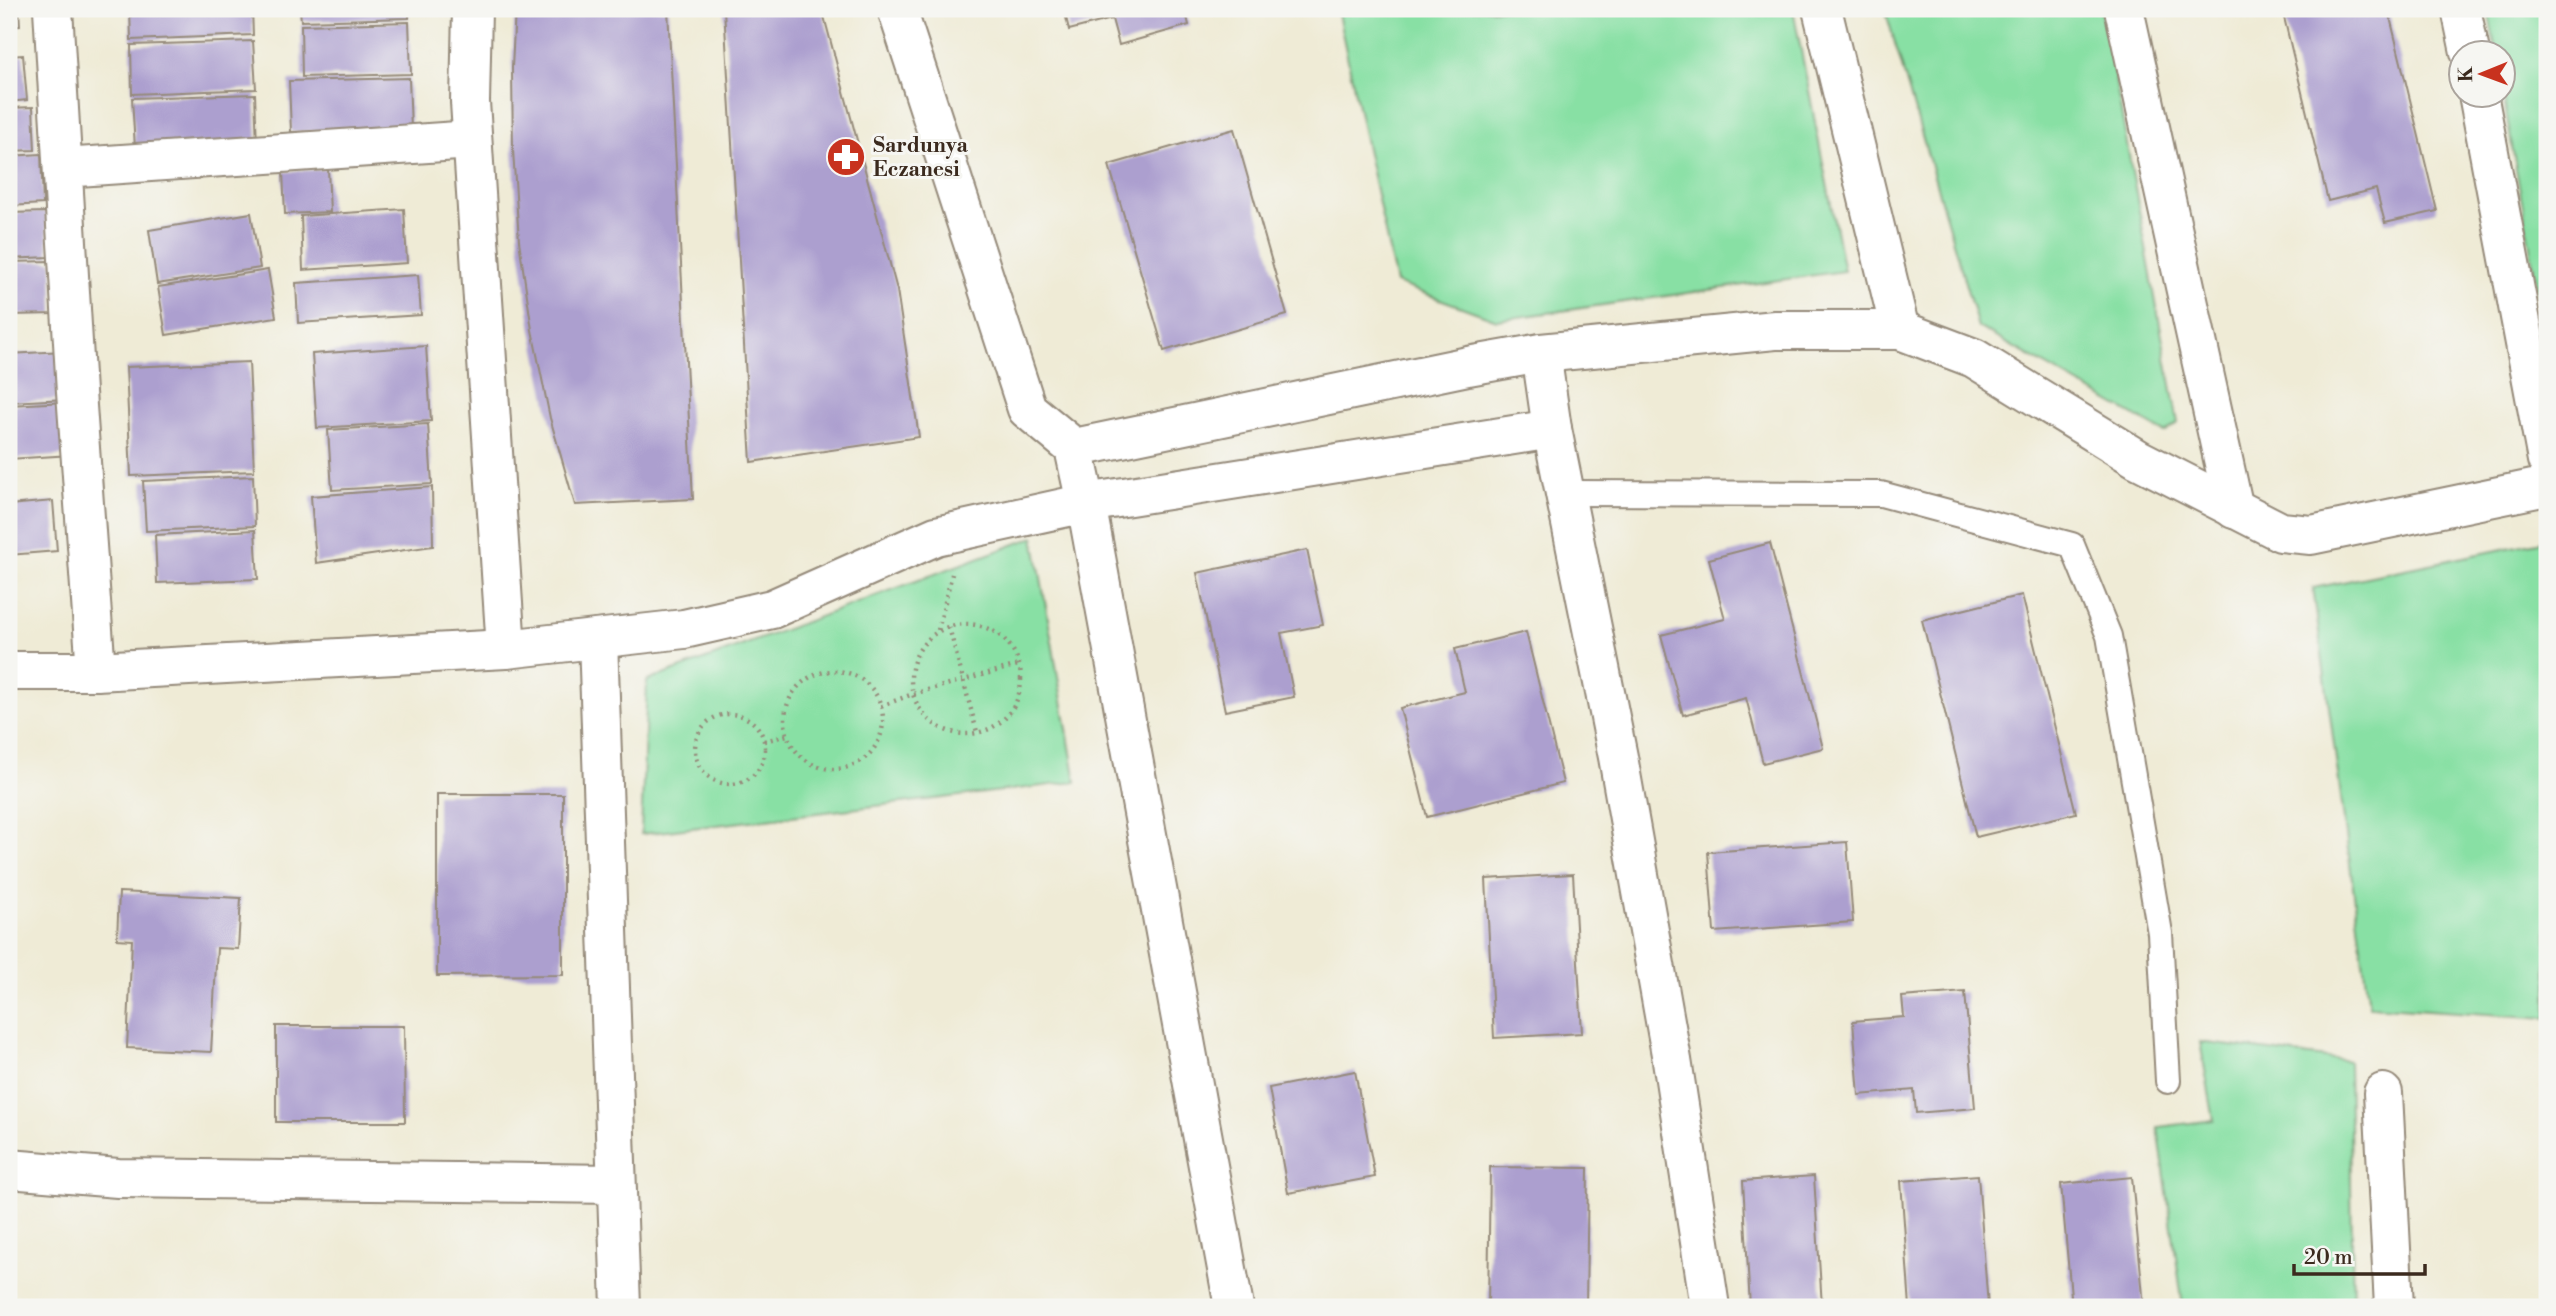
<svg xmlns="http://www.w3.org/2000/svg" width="2556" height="1316" viewBox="0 0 2556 1316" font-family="'Libre Bodoni',serif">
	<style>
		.green { fill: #88e0a4; stroke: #628561; stroke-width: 2 }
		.building { fill: #ac9fcf }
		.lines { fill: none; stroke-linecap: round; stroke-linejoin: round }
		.lane-casing { stroke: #958a7a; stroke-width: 28 }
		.street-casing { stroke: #958a7a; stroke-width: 42 }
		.path { stroke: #958a7a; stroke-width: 4.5; stroke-dasharray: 2 5; stroke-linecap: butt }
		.lane { stroke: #fff; stroke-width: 24 }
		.street { stroke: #fff; stroke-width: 38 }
		.labels { text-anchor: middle; stroke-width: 6; stroke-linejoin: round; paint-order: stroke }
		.poi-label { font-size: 21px; font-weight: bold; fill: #3b2a1e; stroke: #f6f6f2; text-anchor: start }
	</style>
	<rect width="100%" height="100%" fill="#f6f6f2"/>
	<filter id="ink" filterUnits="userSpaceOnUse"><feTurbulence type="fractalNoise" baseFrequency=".0143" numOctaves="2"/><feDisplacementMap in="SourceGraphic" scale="14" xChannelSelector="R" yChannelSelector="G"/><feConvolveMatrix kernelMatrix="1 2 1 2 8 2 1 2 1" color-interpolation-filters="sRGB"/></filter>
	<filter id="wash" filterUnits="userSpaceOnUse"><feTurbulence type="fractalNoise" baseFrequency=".00686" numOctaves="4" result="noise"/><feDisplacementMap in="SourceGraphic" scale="28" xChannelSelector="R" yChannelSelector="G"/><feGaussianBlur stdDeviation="1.57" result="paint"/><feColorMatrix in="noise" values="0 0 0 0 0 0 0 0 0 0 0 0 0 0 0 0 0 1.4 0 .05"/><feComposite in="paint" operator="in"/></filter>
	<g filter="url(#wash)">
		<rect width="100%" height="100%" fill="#efebd6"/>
		<g class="green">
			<path d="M1337,9H1793L1844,271L1497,320L1396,283Z"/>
			<path d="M1885,9H2100L2107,35L2178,423L2165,433L1978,327Z"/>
			<path d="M2488,9H2547V343L2503,95L2504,52H2496Z"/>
			<path d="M1034,537L1076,782L641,834L647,681Z"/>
			<path d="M2547,540V1018L2369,1006L2313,588Z"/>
			<path d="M2200,1042L2349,1061L2353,1307H2183L2158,1127L2214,1120Z"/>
		</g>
		<g id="blocks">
			<g class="building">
				<path d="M9,9H19L20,26L9,27Z"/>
				<path d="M130,9H252L253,35L131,40Z"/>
				<path d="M300,9H409V18L301,21Z"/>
				<path d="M515,9H668L693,499L575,505L550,418L532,330L519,241L513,150L512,68Z"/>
				<path d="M724,9H822L897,290L919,437L751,462Z"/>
				<path d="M1064,9H1185L1189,25L1119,45L1112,19L1069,30Z"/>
				<path d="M2282,9H2388L2437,211L2385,223L2376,189L2328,201Z"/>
				<path d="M409,22L411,74L302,77L301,25Z"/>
				<path d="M253,41L256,89L132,94L131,45Z"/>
				<path d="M23,55L27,100L9,102V56Z"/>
				<path d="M409,78L411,129L291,132L289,81Z"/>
				<path d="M255,94L257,145L135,148L132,98Z"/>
				<path d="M33,107L35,150L9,151V108Z"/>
				<path d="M1234,129L1287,315L1164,351L1109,165Z"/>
				<path d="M41,154L43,204L9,206V156Z"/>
				<path d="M328,169L330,212L285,214L283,172Z"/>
				<path d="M404,209L407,263L303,270L301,216Z"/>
				<path d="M46,212L49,257L9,259V213Z"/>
				<path d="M251,213L260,268L157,284L149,230Z"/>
				<path d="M52,261L53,314L9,315V262Z"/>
				<path d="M268,270L276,317L166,335L158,287Z"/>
				<path d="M418,275L421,315L298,323L296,283Z"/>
				<path d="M426,346L431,421L317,428L312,354Z"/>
				<path d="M64,351L67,399L9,402V354Z"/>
				<path d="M249,362L254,471L131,476L126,367Z"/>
				<path d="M67,402L71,455L9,459V405Z"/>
				<path d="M428,424L432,484L332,490L328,430Z"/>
				<path d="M253,476L255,526L146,531L143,481Z"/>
				<path d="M432,487L433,546L316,563L311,496Z"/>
				<path d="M53,501L57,551L9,555V505Z"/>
				<path d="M255,530L258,579L157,583L155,535Z"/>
				<path d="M1770,543L1823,748L1763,763L1746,698L1683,715L1661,635L1725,619L1709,559Z"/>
				<path d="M1307,550L1323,625L1281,633L1294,697L1225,711L1197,573Z"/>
				<path d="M2022,595L2076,813L1976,837L1922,620Z"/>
				<path d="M1526,632L1563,783L1427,817L1400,708L1465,692L1455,649Z"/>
				<path d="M437,794H563V975L437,976Z"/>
				<path d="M1847,842L1853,922L1714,932L1708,852Z"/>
				<path d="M1573,874L1582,1033L1494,1038L1486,879Z"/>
				<path d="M119,892L241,898L238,949L217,948L211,1052L127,1048L132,940L117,939Z"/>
				<path d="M1965,992L1975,1108L1916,1113L1914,1090L1859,1095L1853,1021L1904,1017L1902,997Z"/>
				<path d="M276,1026H404L405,1122H276Z"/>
				<path d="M1355,1071L1375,1177L1288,1193L1269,1088Z"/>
				<path d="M1490,1167L1588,1168L1586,1307H1488Z"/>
				<path d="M1978,1175L1988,1307H1910L1901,1181Z"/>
				<path d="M1814,1176L1822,1307H1750L1743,1181Z"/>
				<path d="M2132,1177L2144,1307H2072L2061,1184Z"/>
			</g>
		</g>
	</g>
	<g filter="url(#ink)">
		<use href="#blocks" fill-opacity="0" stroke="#958a7a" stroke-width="2"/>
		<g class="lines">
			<g class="lane-casing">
				<path id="lane" d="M1565,493L1881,494L2072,545L2109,636L2160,933L2168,1081"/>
			</g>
			<g class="street-casing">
				<g id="street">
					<path d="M53,9L76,392L96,671"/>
					<path d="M472,9L470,102L506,649"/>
					<path d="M897,9L1027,409L1074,448L1086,503L1234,1307"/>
					<path d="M1822,9L1900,330"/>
					<path d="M2124,9L2234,509"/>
					<path d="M2461,9L2470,52"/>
					<path d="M2478,94L2547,460"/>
					<path d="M63,168L472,140"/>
					<path d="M1541,353L1552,429"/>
					<path d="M1074,448L1468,366L1541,353L1775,330H1900L1974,358L2138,459L2281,532L2311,535L2547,486"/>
					<path d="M598,639L621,1307"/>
					<path d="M9,671H96L506,649L684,629L772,609L936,536L1086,503L1552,429L1618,757L1672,1060L1710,1307"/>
					<path d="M2383,1093L2394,1307"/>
					<path d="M9,1169L118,1178L616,1184"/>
				</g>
			</g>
			<g class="path">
				<circle cx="966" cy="679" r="55"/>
				<path d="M949,627L977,732"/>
				<path d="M938,630L952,574"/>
				<circle cx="834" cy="720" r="49"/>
				<path d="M881,706L913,694L1018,665"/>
				<circle cx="730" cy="749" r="35"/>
				<path d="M764,741L788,735"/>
			</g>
			<use href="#lane" class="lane"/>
			<use href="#street" class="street"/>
		</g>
	</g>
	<defs>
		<g id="pharmacy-disc" transform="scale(2.0125)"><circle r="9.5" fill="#c8321e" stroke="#f6f6f2"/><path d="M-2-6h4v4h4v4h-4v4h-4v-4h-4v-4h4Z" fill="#fff"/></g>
	</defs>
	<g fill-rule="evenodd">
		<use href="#pharmacy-disc" x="846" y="157"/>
	</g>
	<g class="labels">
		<g class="poi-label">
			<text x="873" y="152">Sardunya<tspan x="873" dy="24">Eczanesi</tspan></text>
		</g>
	</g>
	<rect width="2556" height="1316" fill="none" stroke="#f6f6f2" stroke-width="35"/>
	<g transform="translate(2482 74) rotate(269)"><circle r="33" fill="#f6f6f2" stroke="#aba49d" stroke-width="2"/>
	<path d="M0-5L12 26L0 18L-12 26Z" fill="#c8321e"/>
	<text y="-10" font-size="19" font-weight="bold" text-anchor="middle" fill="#3b2a1e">K</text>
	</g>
	<path d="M2294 1264v10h131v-10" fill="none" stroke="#3b2a1e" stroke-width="3.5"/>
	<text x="2304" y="1264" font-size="21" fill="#3b2a1e" stroke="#f6f6f2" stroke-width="5" paint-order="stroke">20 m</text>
</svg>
